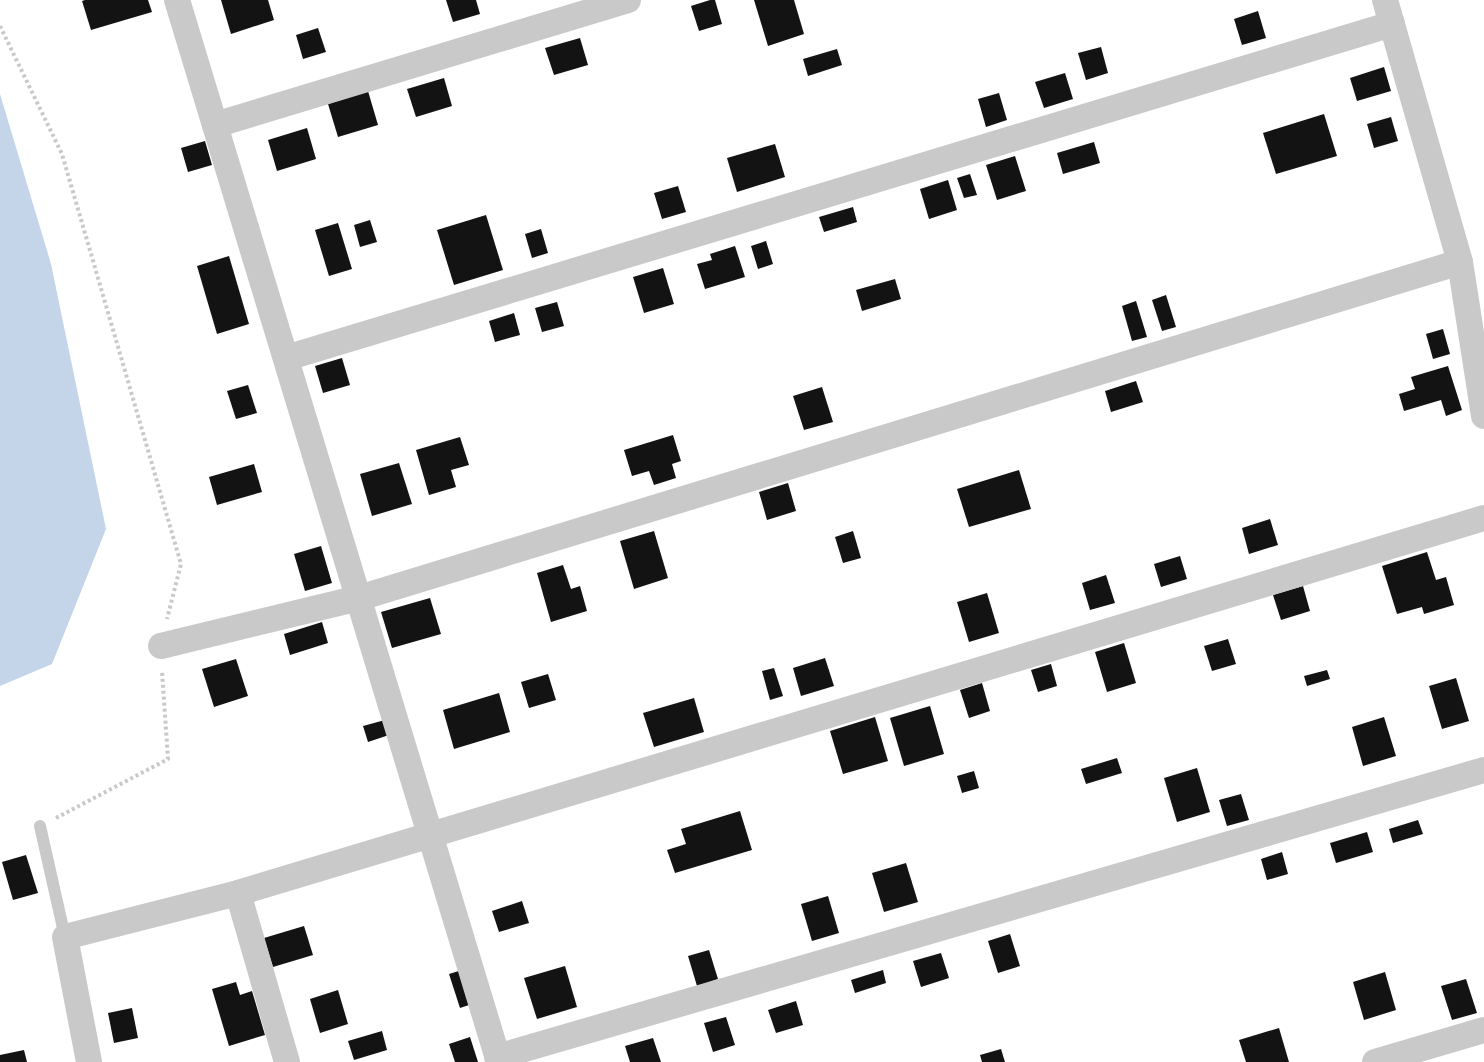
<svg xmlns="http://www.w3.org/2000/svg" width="1484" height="1062" viewBox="0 0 1484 1062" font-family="'Exo 2',sans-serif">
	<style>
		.water { fill: #c4d5ea }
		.building { fill: #131313 }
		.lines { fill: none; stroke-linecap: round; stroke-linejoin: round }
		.path { stroke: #c9c9c9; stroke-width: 4; stroke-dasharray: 3 3; stroke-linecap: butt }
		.service { stroke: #c9c9c9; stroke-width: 12 }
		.minor { stroke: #c9c9c9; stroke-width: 26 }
	</style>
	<rect width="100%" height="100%" fill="#fff"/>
	<path class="water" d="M0,94L51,264L106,529L52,664L0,686Z"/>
	<g class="building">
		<path d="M85,0H148L152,12L91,30L82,1Z"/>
		<path d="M221,0H268L274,20L231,34Z"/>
		<path d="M446,0H476L480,14L453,22Z"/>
		<path d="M710,0H715L722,24L699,31L691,6Z"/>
		<path d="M754,0H794L804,34L768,46Z"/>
		<path d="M1258,11L1266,38L1242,45L1234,19Z"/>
		<path d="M318,28L326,52L303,59L296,35Z"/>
		<path d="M580,38L588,65L554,75L545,48Z"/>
		<path d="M1101,47L1108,73L1086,80L1078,53Z"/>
		<path d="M837,49L842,65L808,76L803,59Z"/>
		<path d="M1384,67L1391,91L1357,101L1350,78Z"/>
		<path d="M1065,73L1073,99L1044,108L1035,82Z"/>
		<path d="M444,78L452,106L416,117L407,89Z"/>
		<path d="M368,91L378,125L338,137L328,104Z"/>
		<path d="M999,93L1007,120L986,127L978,99Z"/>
		<path d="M1324,114L1337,156L1276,174L1263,133Z"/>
		<path d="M1391,117L1398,141L1374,148L1367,124Z"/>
		<path d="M307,128L316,159L277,171L268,140Z"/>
		<path d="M205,141L212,165L188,172L181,148Z"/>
		<path d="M1094,142L1100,163L1063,174L1057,153Z"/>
		<path d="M775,144L785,177L737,192L727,158Z"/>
		<path d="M1015,156L1026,191L997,200L986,165Z"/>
		<path d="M970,174L977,195L964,198L957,178Z"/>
		<path d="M948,180L957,210L929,219L920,189Z"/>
		<path d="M678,186L686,212L662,219L654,193Z"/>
		<path d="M853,207L857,222L824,232L819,217Z"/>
		<path d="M486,215L503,270L454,285L437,230Z"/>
		<path d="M370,220L377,242L360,247L354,225Z"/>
		<path d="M338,223L352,269L329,276L315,230Z"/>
		<path d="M541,229L548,253L532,258L525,234Z"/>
		<path d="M766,241L773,264L758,269L751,246Z"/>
		<path d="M735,246L745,277L705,289L697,264L712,260L710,254Z"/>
		<path d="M229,256L249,324L217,334L197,266Z"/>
		<path d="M663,268L674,304L644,313L633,277Z"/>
		<path d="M895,279L901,299L862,311L856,290Z"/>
		<path d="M1166,295L1176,327L1162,331L1152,300Z"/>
		<path d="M1136,301L1147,337L1132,341L1122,306Z"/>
		<path d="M557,302L564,326L542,332L535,308Z"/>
		<path d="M514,313L520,335L495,342L489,321Z"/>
		<path d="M1443,329L1450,354L1433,359L1426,334Z"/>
		<path d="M342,358L350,385L323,393L315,366Z"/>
		<path d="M1448,366L1462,410L1446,416L1441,400L1404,411L1399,394L1415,389L1411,377Z"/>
		<path d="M1136,381L1143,402L1111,412L1105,391Z"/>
		<path d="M248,385L257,413L236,419L227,391Z"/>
		<path d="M822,387L833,422L804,430L793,396Z"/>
		<path d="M673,435L681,461L672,464L676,478L654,485L649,471L632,476L624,450Z"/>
		<path d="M460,437L469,465L451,470L456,487L429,495L416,450Z"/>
		<path d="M399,463L412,504L372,516L360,474Z"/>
		<path d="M254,464L262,492L217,505L209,477Z"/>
		<path d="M1019,470L1031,509L969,527L957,489Z"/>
		<path d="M788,483L796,511L767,520L759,492Z"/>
		<path d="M1270,519L1278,545L1249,554L1242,528Z"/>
		<path d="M654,531L668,578L634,589L620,541Z"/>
		<path d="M853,531L861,558L843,563L835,537Z"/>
		<path d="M321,546L332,583L305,591L294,554Z"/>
		<path d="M1427,552L1436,580L1446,577L1454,605L1424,614L1422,607L1397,614L1382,566Z"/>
		<path d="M1180,556L1187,579L1161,587L1154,564Z"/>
		<path d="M563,565L571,589L580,586L587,611L551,622L537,573Z"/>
		<path d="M1106,575L1115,603L1090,610L1082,583Z"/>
		<path d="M1303,586L1310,611L1281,620L1273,595Z"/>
		<path d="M987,593L999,633L969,642L957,602Z"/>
		<path d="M430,598L441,634L392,648L381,612Z"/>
		<path d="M322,622L328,643L290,655L284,634Z"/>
		<path d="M1228,639L1236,664L1212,671L1204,646Z"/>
		<path d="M1124,643L1136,683L1107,692L1095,652Z"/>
		<path d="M825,658L834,686L801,696L793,668Z"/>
		<path d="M236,659L248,696L214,707L202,669Z"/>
		<path d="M1051,664L1057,686L1038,692L1031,670Z"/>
		<path d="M774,668L783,696L770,700L762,671Z"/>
		<path d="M1327,670L1330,679L1307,686L1304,676Z"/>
		<path d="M548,674L556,700L529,708L521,682Z"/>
		<path d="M1456,678L1469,721L1442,729L1429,686Z"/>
		<path d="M982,683L990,711L969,718L960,690Z"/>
		<path d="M499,693L510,732L454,749L443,710Z"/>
		<path d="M694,698L704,732L654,747L643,713Z"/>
		<path d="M930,706L944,754L904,766L890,718Z"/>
		<path d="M875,717L888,761L843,774L830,731Z"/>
		<path d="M1384,717L1396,756L1363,766L1352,727Z"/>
		<path d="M385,720L389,735L368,742L363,726Z"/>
		<path d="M1117,758L1122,773L1086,784L1081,769Z"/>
		<path d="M1197,768L1210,812L1177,822L1164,778Z"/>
		<path d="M974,771L979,788L962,793L957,776Z"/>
		<path d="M1241,794L1249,820L1227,826L1219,800Z"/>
		<path d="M740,811L752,850L675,873L667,850L686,844L681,829Z"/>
		<path d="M1418,820L1423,834L1393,843L1389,829Z"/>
		<path d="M1367,832L1373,852L1336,863L1330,843Z"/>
		<path d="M1282,852L1288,874L1267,880L1261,859Z"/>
		<path d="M26,855L38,893L13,900L2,862Z"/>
		<path d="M906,863L918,902L884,912L872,873Z"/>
		<path d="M828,896L839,933L812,941L801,904Z"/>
		<path d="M522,901L529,923L499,932L492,911Z"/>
		<path d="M304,926L313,955L273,967L264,938Z"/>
		<path d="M1010,934L1020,966L998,973L988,941Z"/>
		<path d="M709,950L718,979L697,986L688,956Z"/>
		<path d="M941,953L949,978L921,987L913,961Z"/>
		<path d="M565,966L577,1007L537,1019L524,978Z"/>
		<path d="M462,970L472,1004L460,1008L449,974Z"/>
		<path d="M883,970L886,983L855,993L851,980Z"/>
		<path d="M1385,972L1396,1010L1364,1020L1353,982Z"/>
		<path d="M1466,979L1477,1013L1452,1020L1441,986Z"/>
		<path d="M236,982L240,995L252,991L265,1035L229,1046L212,989Z"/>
		<path d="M338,990L348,1024L320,1033L310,999Z"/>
		<path d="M796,1001L803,1025L776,1033L768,1010Z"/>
		<path d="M132,1008L138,1038L114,1043L108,1013Z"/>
		<path d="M726,1017L735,1045L713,1052L704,1023Z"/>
		<path d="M1279,1028L1289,1062H1246L1239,1040Z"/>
		<path d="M382,1031L387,1050L354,1060L348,1041Z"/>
		<path d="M470,1037L478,1062H455L449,1044Z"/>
		<path d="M653,1038L661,1062H630L625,1046Z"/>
		<path d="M1001,1049L1005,1062H982L980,1055Z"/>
		<path d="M24,1050L27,1062H0V1055Z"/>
	</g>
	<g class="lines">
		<g class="path">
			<path d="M0,26L62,154L181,564L167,619"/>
			<path d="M56,818L168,759L162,671"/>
		</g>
		<path class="service" d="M40,826L65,937"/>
		<g class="minor">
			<path d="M177,0L499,1062"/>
			<path d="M1385,0L1460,262L1484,416"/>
			<path d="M215,125L628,0"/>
			<path d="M286,358L1392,24"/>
			<path d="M161,646L359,598L1460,262"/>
			<path d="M238,893L287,1062"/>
			<path d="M497,1057L1484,770"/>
			<path d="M89,1062L65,937L238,893L1484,518"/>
			<path d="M1375,1062L1484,1030"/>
		</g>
	</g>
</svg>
